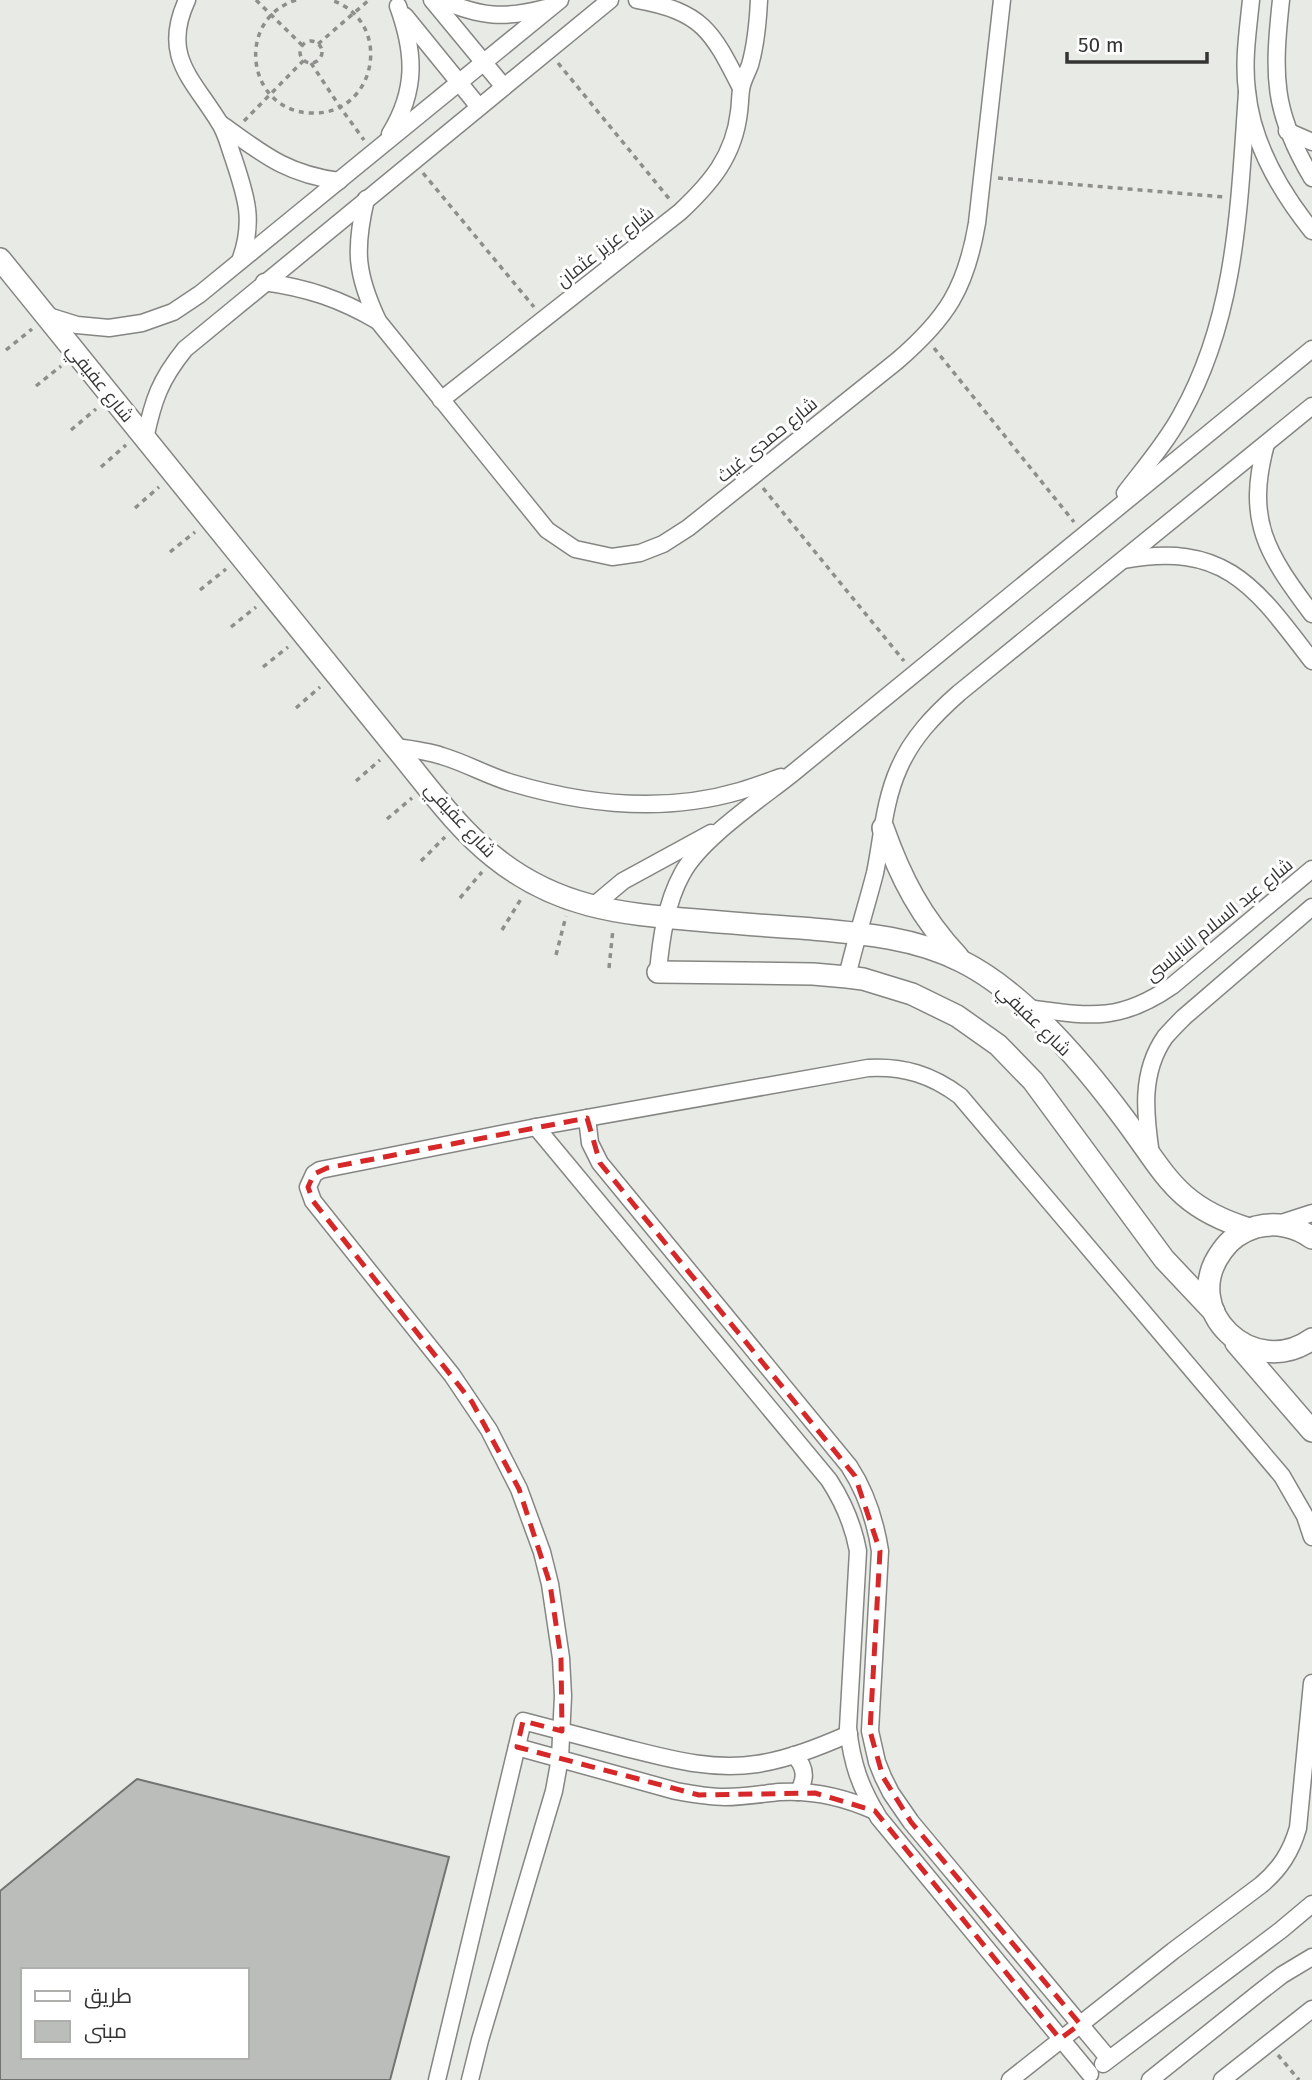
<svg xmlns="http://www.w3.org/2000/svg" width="1312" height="2080" viewBox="0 0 1312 2080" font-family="'Fira Sans',Cairo,sans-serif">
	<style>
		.building { fill: #babdba; stroke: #717471; stroke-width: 2; fill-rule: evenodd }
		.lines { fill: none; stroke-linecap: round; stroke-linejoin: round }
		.street-casing { stroke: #858683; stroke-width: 19 }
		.secondary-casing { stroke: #858683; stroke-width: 24 }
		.path { stroke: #8e8f8c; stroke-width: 3.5; stroke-dasharray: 5 5; stroke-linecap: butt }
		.street { stroke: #fff; stroke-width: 16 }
		.secondary { stroke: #fff; stroke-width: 21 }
		.marked { fill: none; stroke: #d62828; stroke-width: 5; stroke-dasharray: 14 9; stroke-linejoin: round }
		.labels { text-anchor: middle; stroke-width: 6; stroke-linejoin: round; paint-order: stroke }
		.street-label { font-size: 18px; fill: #343433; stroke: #fff }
	</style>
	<rect width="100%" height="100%" fill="#e8eae5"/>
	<path class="building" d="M137,1779L449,1857L390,2080H0V1891ZM23,1970H247V2057H23Z"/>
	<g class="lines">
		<g class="street-casing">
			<g id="street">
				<path d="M187,0C161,56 192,78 219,122C226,132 229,146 233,157C246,196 255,221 240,261"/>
				<path d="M432,0L504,87"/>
				<path d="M441,0C481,17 504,19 546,8"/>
				<path d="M637,0C703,12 712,31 741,88"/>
				<path d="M1251,0C1248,30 1243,61 1247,91C1252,144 1280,191 1312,231"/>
				<path d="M1281,0C1273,75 1272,111 1312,178"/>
				<path d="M405,16L479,107"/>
				<path d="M221,124C263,154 286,174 339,181"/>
				<path d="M1287,131L1312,142"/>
				<path d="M390,134C417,90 415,53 398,6"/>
				<path d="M366,199C354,250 356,274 378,321L547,530L575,549L612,557L640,553L663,544L688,528L897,361C947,318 966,288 977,223L1002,0"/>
				<path d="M264,282C308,288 340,299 378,321"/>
				<path d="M45,315L77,325L109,328L142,323L173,312L200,294L560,0"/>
				<path d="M441,400L680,212C711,183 734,156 739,112C740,105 740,97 741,90C742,81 747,73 750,65C756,44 758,21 759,0"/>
				<path d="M145,439C153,400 160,380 185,349L610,0"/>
				<path d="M1266,444C1245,521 1267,554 1312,614"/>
				<path d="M1125,493C1144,468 1166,443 1181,415C1237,316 1239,204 1247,93"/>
				<path d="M1124,560C1226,541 1256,588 1312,661"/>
				<path d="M395,747C411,749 427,751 442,756C466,763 488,776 512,783C586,805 665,813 740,791C754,787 767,782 781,777"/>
				<path d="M592,907L623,881L711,833"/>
				<path d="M658,972C661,939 666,903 682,874C700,839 762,798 793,773L1312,349"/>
				<path d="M847,977C855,942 866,908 875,873C882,839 884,801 899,768C912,738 934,715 959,693L1312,406"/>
				<path d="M1027,1008C1088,1016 1119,1023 1172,986L1312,869"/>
				<path d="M587,1118L590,1143L600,1163L849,1466C866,1492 875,1519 880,1551L870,1731L877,1762L883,1777L891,1793L911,1822L1109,2059"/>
				<path d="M536,1127L829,1480C844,1503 853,1524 858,1551L848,1728C852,1764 860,1787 879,1818L1090,2074"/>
				<path d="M1151,1155C1145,1114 1140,1073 1165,1037C1171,1030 1178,1023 1184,1017L1312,907"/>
				<path d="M1278,1224L1312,1213"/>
				<path d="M517,1747L676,1791C692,1794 708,1797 725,1797C743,1797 761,1794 779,1792C812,1790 844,1797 875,1811"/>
				<path d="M794,1755C805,1766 807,1778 798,1792"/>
				<path d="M1103,2064L1281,1930L1312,1904"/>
				<path d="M437,2080L523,1721C557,1730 592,1739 626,1748C670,1759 712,1771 757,1764C789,1759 819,1747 849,1734"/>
				<path d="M470,2080L480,2040L554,1791L560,1758L563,1696L561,1658L550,1584L542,1552L519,1489L489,1430L452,1375L313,1201L308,1187L314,1174L320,1170L536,1127L868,1068C904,1066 932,1075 960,1096L1282,1476L1305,1516L1312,1537"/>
				<path d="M1010,2080L1173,1951L1261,1885C1280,1869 1291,1852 1298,1828L1312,1683"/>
				<path d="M1150,2080L1260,1992L1282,1975L1312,1957"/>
				<path d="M1222,2080L1312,2009"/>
			</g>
		</g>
		<g class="secondary-casing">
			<g id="secondary">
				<path d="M0,259L395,747C426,784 455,826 494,857C556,907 619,914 696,920C731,923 766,926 801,928C856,933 911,936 961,961C1022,991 1082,1062 1123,1117C1166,1174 1175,1206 1249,1229"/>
				<path d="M883,828C901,879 921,917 958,957"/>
				<path d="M658,972L813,974L847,977L863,979L912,994L957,1016L998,1045L1033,1081L1164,1259L1214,1312"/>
				<path d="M1312,1238C1296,1226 1275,1222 1256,1227C1243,1231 1230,1239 1222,1251C1178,1310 1253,1381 1312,1339"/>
				<path d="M1236,1343L1312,1431"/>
			</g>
		</g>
		<g class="path">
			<path d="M256,0L303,46"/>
			<path d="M296,0C235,19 246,110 310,113C377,117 395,21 331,0"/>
			<circle cx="311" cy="52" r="11"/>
			<path d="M318,44L369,0"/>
			<path d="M311,63L340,107L364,140"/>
			<path d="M558,63L671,201"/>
			<path d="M244,121L304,60"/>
			<path d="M423,173L534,307"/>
			<path d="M998,178L1224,197"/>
			<path d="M934,348L1074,522"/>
			<path d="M6,350L32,329"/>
			<path d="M36,386L61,366"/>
			<path d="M71,430L96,409"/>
			<path d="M101,467L126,445"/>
			<path d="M763,488L904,661"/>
			<path d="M135,508L159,487"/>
			<path d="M170,552L195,532"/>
			<path d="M200,590L226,569"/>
			<path d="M231,627L256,607"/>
			<path d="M263,667L288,647"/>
			<path d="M296,708L320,687"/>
			<path d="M356,781L380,760"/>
			<path d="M387,819L412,798"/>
			<path d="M421,861L445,837"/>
			<path d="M460,898L482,872"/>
			<path d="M502,930L521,899"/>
			<path d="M556,955L566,916"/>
			<path d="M609,968L613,929"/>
			<path d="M1278,2055L1299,2080"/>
		</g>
		<use href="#street" class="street"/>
		<use href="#secondary" class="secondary"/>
	</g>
	<path class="marked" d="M587,1118L600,1163L855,1476L880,1551L870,1731L883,1777L911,1822L1080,2024L1060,2039L875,1811L815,1793L699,1795L517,1747L523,1721L562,1731L561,1658L550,1584L519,1489L472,1402L313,1201L308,1187L314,1174L327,1168Z"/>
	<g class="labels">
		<g class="street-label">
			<text transform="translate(605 247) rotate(-38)" y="6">شارع عزيز عثمان</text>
			<text transform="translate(100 383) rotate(51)" y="6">شارع عفيفي</text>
			<text transform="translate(767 440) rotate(-39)" y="6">شارع حمدى غيث</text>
			<text transform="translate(460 820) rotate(47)" y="6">شارع عفيفي</text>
			<text transform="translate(1219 920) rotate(-39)" y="6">شارع عبد السلام النابلسى</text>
			<text transform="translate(1034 1020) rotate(44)" y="6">شارع عفيفي</text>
		</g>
	</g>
	<rect x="21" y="1968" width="228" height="91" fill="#ffffff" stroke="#aeaead" stroke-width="2"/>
	<rect x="35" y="1991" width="35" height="10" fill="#ffffff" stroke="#aeaead" stroke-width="2"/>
	<text x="84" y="2003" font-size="21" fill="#343433">طريق</text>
	<rect x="35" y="2021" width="35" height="21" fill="#babdba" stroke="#aeaead" stroke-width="2"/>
	<text x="84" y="2038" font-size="21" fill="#343433">مبنى</text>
	<path d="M1067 52v10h140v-10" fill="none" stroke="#343433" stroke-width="3.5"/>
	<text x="1078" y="52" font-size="21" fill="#343433" stroke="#ffffff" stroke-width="5" paint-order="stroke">50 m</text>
</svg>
